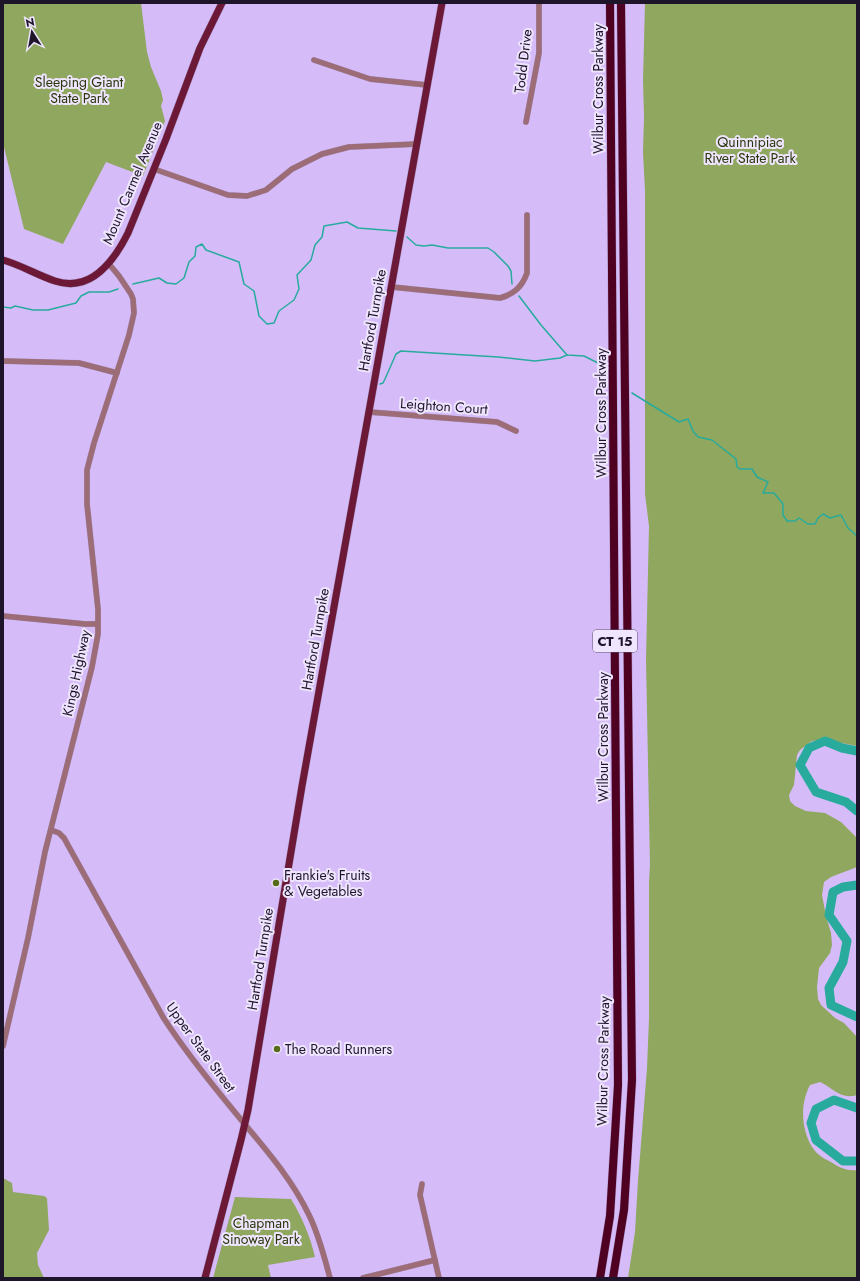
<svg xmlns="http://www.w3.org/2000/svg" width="860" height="1281" viewBox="0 0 860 1281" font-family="Jost,sans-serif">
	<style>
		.green { fill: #8fa75f }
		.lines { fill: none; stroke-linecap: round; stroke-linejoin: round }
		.stream { stroke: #28ab9d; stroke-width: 1.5 }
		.river { stroke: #28ab9d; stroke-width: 9 }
		.minor-casing { stroke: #b19bcf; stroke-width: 6 }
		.major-casing { stroke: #b19bcf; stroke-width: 8 }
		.highway-casing { stroke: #b19bcf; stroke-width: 9 }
		.minor { stroke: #9c6c77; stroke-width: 5.5 }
		.major { stroke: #6b1936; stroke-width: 7 }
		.highway { stroke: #4f0122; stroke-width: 8 }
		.poi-dot { fill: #556b1a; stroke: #efe5fe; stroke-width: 1.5 }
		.labels { text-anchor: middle; stroke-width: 4; stroke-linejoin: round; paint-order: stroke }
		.shield { fill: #efe5fe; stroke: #5d536a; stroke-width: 1 }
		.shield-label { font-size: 13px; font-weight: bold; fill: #1f152b }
		.street-label { font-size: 14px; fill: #1f152b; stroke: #efe5fe }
		.park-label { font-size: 14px; fill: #2a370b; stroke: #efe5fe }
		.poi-label { font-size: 14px; fill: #1f152b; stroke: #efe5fe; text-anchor: start }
	</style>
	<rect width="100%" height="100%" fill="#d5bcf8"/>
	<g class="green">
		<path d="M3,3H141L147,52L151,67L161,91L163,100L161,106L165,121L143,176L106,162L63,244L24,229L3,143Z"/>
		<path d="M645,3H857V746L826,740L812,741L800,750L797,755L794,785L789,795L790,801L795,806L806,811L825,813L841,822L857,838V867L831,877L824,882L822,895L826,916L831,933L832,945L830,953L819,968L817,987L818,999L821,1005L835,1018L844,1023L857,1037V1095C841,1100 833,1088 820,1082L810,1085C800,1104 801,1128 812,1147C814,1149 815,1152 818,1154C821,1157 827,1160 831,1162C840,1168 847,1171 857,1170V1278H628L635,1232L638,1181L647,1068L649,1019V882L650,865L646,660L649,526L645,494V191L643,152L644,118L643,80Z"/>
		<path d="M3,1178L12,1183L13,1192L44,1196L47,1198L49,1230L37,1253L38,1265L44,1278H3Z"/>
		<path d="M235,1197L291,1199C302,1217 310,1236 315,1257L268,1265L271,1278H213Z"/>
	</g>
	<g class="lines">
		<g class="stream">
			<path d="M407,237L416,245L424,246L432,245L448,248H488L494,252L508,266L511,271L512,284"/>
			<path d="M133,284L159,278L167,283L176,284L184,278L189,262L195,256L196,247L202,244L206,250L239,262L244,284L254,291L259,316L267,324L274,323L279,311L294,300L299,289L297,275L311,260L315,245L322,237L324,226L347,222L358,228L396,231"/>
			<path d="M519,296L541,325L567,355L584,356L602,365"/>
			<path d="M3,307L11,308L15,306L33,310H48L76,303L81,296L89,292H109L118,289"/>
			<path d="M380,384L383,383L385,379L396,354L401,351L498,357L535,361L560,358L567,355"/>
			<path d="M632,393L679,422L688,419L693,431L698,437L712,440L736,459L737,467L740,469H752L757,477L768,482L763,493H774L783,504V515L787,521H795L799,518L808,524H815L818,518L823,514L830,518L841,515L848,528L857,536"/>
		</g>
		<g class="river">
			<path d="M857,751L842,748L825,741L809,748L800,765L816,792L846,802L857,811"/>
			<path d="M857,885L843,887L833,892L829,915L847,941L843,962L829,988L831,1005L857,1017"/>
			<path d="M857,1108L834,1100L816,1109L811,1123L816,1140L843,1161H857"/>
		</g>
		<g class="minor-casing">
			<g id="minor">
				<path d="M314,60L370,79L427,85"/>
				<path d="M526,122L539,53V3"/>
				<path d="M154,169L228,195L247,196L266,190L292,169L322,154L349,147L417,144"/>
				<path d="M392,287L500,298C514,294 522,287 527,273V215"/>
				<path d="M3,361L79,363L117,373"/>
				<path d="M369,412L497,422L516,431"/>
				<path d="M3,616L85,624H98"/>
				<path d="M51,830L59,833L64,838L163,1017C183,1048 206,1077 229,1105C257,1140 289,1173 309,1215C319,1235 324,1256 330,1278"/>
				<path d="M3,1046L28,938L45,852L92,667L98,634V609L87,504V470L94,443L129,335L134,313L133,299L131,294L119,276L109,264"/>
				<path d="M422,1184L420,1195L439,1278"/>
				<path d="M363,1278L435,1260"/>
			</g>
		</g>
		<g class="major-casing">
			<g id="major">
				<path d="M3,260C21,265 37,275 55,281C91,293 114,261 128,233L166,139L200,48L222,3"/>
				<path d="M205,1278L241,1140L248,1110L302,786L442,3"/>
			</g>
		</g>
		<g class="highway-casing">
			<g id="highway">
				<path d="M600,1278L610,1216L618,1085L610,3"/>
				<path d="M613,1278L624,1210L632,1080L621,3"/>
			</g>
		</g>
		<use href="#minor" class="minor"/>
		<use href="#major" class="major"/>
		<use href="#highway" class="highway"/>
	</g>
	<g class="poi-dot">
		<circle cx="276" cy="883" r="4"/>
		<circle cx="277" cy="1049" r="4"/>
	</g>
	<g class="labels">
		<rect class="shield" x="593" y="630" width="44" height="22" rx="3"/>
		<g class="shield-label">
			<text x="615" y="646">CT 15</text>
		</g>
		<g class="street-label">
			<text transform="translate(523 61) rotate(-83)" y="5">Todd Drive</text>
			<text transform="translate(598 89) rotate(-90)" y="5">Wilbur Cross Parkway</text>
			<text transform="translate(132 183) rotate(-67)" y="5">Mount Carmel Avenue</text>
			<text transform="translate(372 320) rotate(-80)" y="5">Hartford Turnpike</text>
			<text transform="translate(444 406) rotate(4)" y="5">Leighton Court</text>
			<text transform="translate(601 413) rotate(-90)" y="5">Wilbur Cross Parkway</text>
			<text transform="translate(315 639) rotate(-80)" y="5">Hartford Turnpike</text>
			<text transform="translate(76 673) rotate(-78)" y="5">Kings Highway</text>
			<text transform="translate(603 737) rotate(-90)" y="5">Wilbur Cross Parkway</text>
			<text transform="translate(260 959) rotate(-81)" y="5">Hartford Turnpike</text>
			<text transform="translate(201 1047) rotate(54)" y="5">Upper State Street</text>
			<text transform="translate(603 1061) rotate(-89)" y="5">Wilbur Cross Parkway</text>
		</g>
		<g class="park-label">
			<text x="79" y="87">Sleeping Giant<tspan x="79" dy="16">State Park</tspan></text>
			<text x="750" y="147">Quinnipiac<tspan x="750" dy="16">River State Park</tspan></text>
			<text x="261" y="1228">Chapman<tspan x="261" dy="16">Sinoway Park</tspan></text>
		</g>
		<g class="poi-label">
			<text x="284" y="880">Frankie's Fruits<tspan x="284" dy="16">&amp; Vegetables</tspan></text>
			<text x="285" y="1054">The Road Runners</text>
		</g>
	</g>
	<rect width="860" height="1281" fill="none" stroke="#1f152b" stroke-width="8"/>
	<g transform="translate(32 32) rotate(349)" stroke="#efe5fe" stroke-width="3" paint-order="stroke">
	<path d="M0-3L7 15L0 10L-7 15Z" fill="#1f152b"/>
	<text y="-6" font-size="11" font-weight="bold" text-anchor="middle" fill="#1f152b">N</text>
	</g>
</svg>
